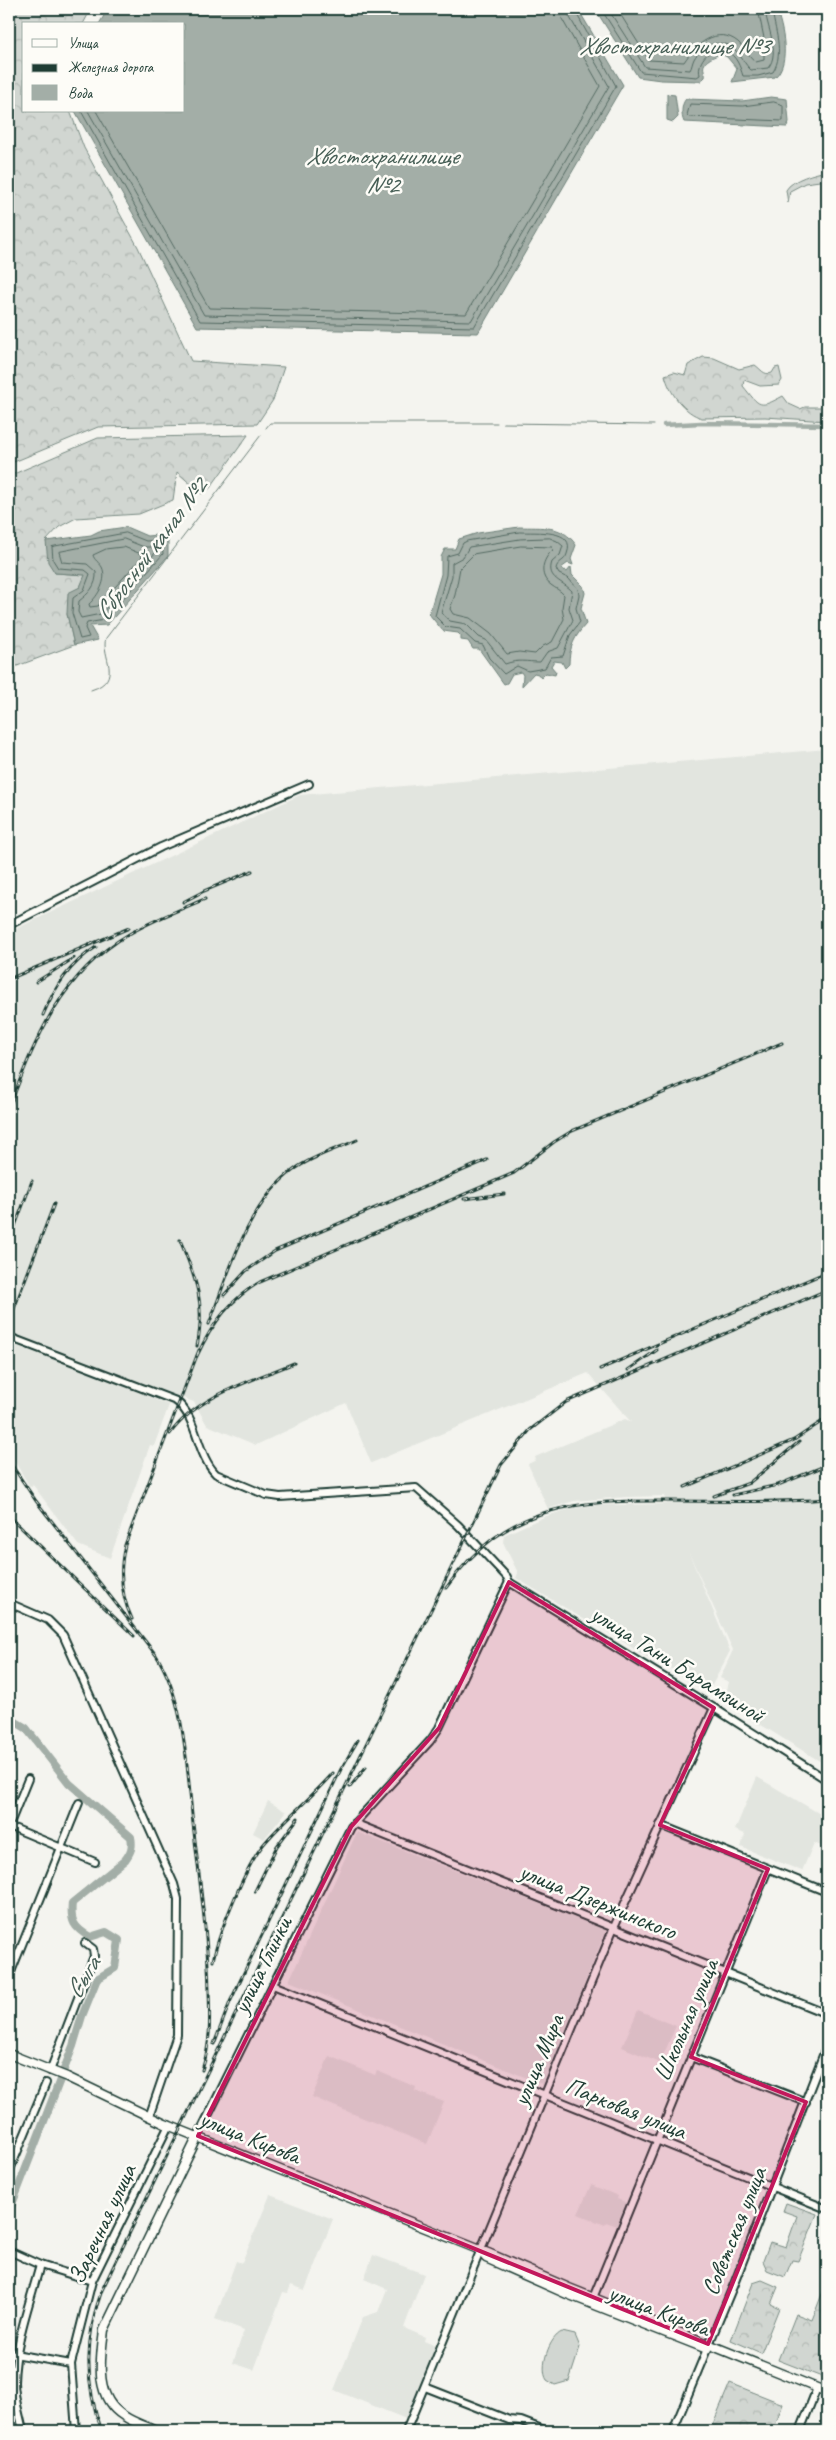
<svg xmlns="http://www.w3.org/2000/svg" width="836" height="2440" viewBox="0 0 836 2440" font-family="Caveat,sans-serif">
	<style>
		.built { fill: #e2e5df }
		.forest { fill: url(#forest-crowns); stroke: #788a82 }
		.garden { fill: #d1d6d1; stroke: #788a82 }
		.water { fill: #a3aea7; stroke: #6e8179 }
		.lines { fill: none; stroke-linecap: round; stroke-linejoin: round }
		.shore { stroke: #546a62; stroke-width: 1 }
		.stream { stroke: #6e8179; stroke-width: 1 }
		.canal { stroke: #a3aea7; stroke-width: 4.5 }
		.river { stroke: #a3aea7; stroke-width: 8 }
		.minor-casing { stroke: #1f3d34; stroke-width: 10 }
		.major-casing { stroke: #1f3d34; stroke-width: 11 }
		.minor { stroke: #fdfcf7; stroke-width: 6 }
		.major { stroke: #fdfcf7; stroke-width: 8 }
		.rail-casing { stroke: #1f3d34; stroke-width: 3 }
		.rail { stroke: #fdfcf7; stroke-width: 1; stroke-dasharray: 4; stroke-linecap: butt }
		.marked { fill: #c2185b; fill-opacity: 0.2; stroke: #c2185b; stroke-width: 4; stroke-linejoin: round }
		.labels { text-anchor: middle; stroke-width: 5; stroke-linejoin: round; paint-order: stroke }
		.street-label { font-size: 24px; fill: #1f3d34; stroke: #fdfcf7 }
		.water-label { font-size: 25px; font-style: italic; fill: #475f56; stroke: #fdfcf7 }
	</style>
	<defs>
		<pattern id="forest-crowns" width="20" height="18" patternUnits="userSpaceOnUse" patternTransform="scale(1.25)"><rect width="20" height="18" fill="#d1d6d1"/><path d="M2 6a3 3 0 1 1 6 0M12 15a3 3 0 1 1 6 0" fill="none" stroke="#b3b9b4"/></pattern>
	</defs>
	<rect width="100%" height="100%" fill="#f4f4ef"/>
	<filter id="ink" filterUnits="userSpaceOnUse"><feTurbulence type="fractalNoise" baseFrequency=".02" numOctaves="2"/><feDisplacementMap in="SourceGraphic" scale="10" xChannelSelector="R" yChannelSelector="G"/><feConvolveMatrix kernelMatrix="1 2 1 2 8 2 1 2 1" color-interpolation-filters="sRGB"/></filter>
	<g filter="url(#ink)">
		<g class="built">
			<path d="M827,749V1762H821L724,1702L729,1682L720,1678L733,1650L688,1551L730,1651L708,1693L656,1659L654,1662L592,1621L590,1623L516,1578L518,1573L503,1542L504,1535L544,1517L568,1509L597,1505L667,1504L664,1496L626,1497L574,1501L548,1509L528,1464L536,1460L535,1457L625,1419L631,1422L588,1373L371,1463L346,1403L256,1445L207,1425L194,1402L9,1335V932L300,795Z"/>
			<path d="M14,1345L90,1372L169,1405L154,1446L150,1445L110,1558L78,1545L33,1485L30,1487L9,1452V1360Z"/>
			<path d="M757,1777L827,1818V1832L821,1846L814,1843L802,1871L741,1847L745,1834L735,1830Z"/>
			<path d="M268,1801L286,1812L264,1839L253,1833Z"/>
			<path d="M357,1832L606,1930L544,2085L289,1981Z"/>
			<path d="M638,2010L676,2026L660,2063L622,2047Z"/>
			<path d="M329,2056L375,2075L377,2071L416,2087L415,2091L444,2102L427,2144L312,2097Z"/>
			<path d="M591,2185L618,2196L617,2199L627,2203L617,2226L606,2222L605,2225L578,2214Z"/>
			<path d="M270,2195L333,2219L305,2290L291,2285L288,2293L283,2292L254,2370L233,2363L244,2330L215,2319L236,2261L242,2263Z"/>
			<path d="M373,2255L424,2274L404,2328L425,2337L424,2341L436,2346L406,2419L334,2390L363,2317L378,2312L387,2289L364,2279Z"/>
		</g>
		<g class="forest">
			<path d="M11,9H91L83,24H24V111H70L84,148L138,247L191,361L284,367L273,400L257,424L98,427L9,464V14Z"/>
			<path d="M827,171V180L805,183L790,191L788,203L786,190C792,179 816,173 827,171Z"/>
			<path d="M703,357L714,358L739,369L755,365C761,369 764,376 772,373L775,368L779,367L782,380L779,385L760,386L744,380L743,386C760,407 759,409 783,396L789,404L800,409L805,407H827V421L765,417L702,418C684,413 669,392 665,375L674,372L685,375L688,365Z"/>
			<path d="M248,435L210,488L202,494L177,472L173,500L139,514L76,518L59,527L46,541L55,573L86,575L67,614L74,645L9,669V476L98,438Z"/>
			<path d="M786,2203L817,2214L798,2261L792,2260L785,2277L767,2270L763,2261L770,2242L786,2247L797,2216L783,2211Z"/>
			<path d="M762,2280L778,2287L771,2304L779,2308L761,2353L731,2340L753,2283Z"/>
			<path d="M827,2281V2379L778,2360L796,2314L812,2320Z"/>
			<path d="M730,2383L783,2404L773,2431H710Z"/>
		</g>
		<path class="garden" d="M562,2332L575,2335L580,2347L569,2381L555,2385L547,2380C539,2368 549,2337 562,2332Z"/>
		<g class="water">
			<path d="M108,9H578L623,85L478,333L197,327L75,111H184V24H99Z"/>
			<path d="M595,9H776C783,27 791,63 775,77L732,82L737,69L727,57L721,54C715,56 701,61 704,70C704,72 706,75 705,77L701,81L661,80L638,77Z"/>
			<path d="M667,94L675,95L678,117L673,122L667,120Z"/>
			<path d="M771,97L787,99L789,122L787,127L684,122C681,116 681,104 686,99L742,101Z"/>
			<path d="M126,527L147,536L168,534V556L107,625L90,626L98,640L74,645L67,614L68,593L80,587L85,575L55,573L48,562L46,541L91,535L99,531Z"/>
			<path d="M519,527C542,528 562,524 576,545L571,559L573,565L568,563L561,568L567,572L571,567L572,575L583,586L585,593L581,608L586,624C575,636 569,647 569,664L565,668L562,662L554,661L551,666L556,672L555,675L546,673L541,678L538,674L534,673L522,686L523,675L521,672L512,674L507,683L504,684L479,649H473L468,641L461,640V636L458,633L443,631L429,614L441,574V557L445,549H455L459,539L478,533Z"/>
		</g>
		<g class="lines">
			<g class="shore">
				<path d="M601,9L641,72L697,77L700,75C696,61 712,44 726,51C737,56 740,67 743,76H758L773,72C785,52 774,29 772,9"/>
				<path d="M608,9L645,67L690,70C692,67 692,63 694,59C701,46 722,37 734,49C741,55 745,65 751,70L768,68C781,52 766,26 765,9"/>
				<path d="M617,9L649,60L684,62C695,45 717,25 738,42C745,48 749,57 756,62L764,60V38L758,9"/>
				<path d="M774,102L783,105V121L689,117L687,115L690,104L742,106Z"/>
				<path d="M81,111L200,321L474,327L616,86L574,9"/>
				<path d="M88,111L204,315L471,321L609,86L569,16L567,9"/>
				<path d="M96,111L209,308L466,314L600,86L562,19L560,9"/>
				<path d="M520,532C535,533 577,528 567,554C565,562 557,561 556,569L559,574L568,578L578,589L579,595L576,608L580,622L570,635L563,656L551,657L545,668L528,671L517,666L504,674L489,658L483,645L475,643L460,629L446,627L435,616L446,575L447,556L458,553L463,543L467,541Z"/>
				<path d="M126,533L146,541L162,540L163,554L104,620L87,623L85,628L89,637L80,639L72,613L73,598L84,590L90,574L85,570L58,568L53,560L52,547Z"/>
				<path d="M550,538L557,541L563,546L560,555L552,562C546,579 563,581 572,591L569,608L573,620L558,648L547,652L540,662C526,662 519,659 505,664L486,640L479,637L466,624L450,621L441,613L452,576V563L463,557L469,547L520,539Z"/>
				<path d="M124,539L144,547H155L156,552L101,614L81,618L78,612L79,601C88,594 97,586 96,572L87,564L62,562L59,552Z"/>
				<path d="M521,546L552,547L553,550C542,559 538,576 551,585C556,589 560,590 564,595L562,608L564,619L552,642L543,646L535,654L519,652L507,654L491,634L470,618L453,614L450,609L455,595L460,568L474,554Z"/>
				<path d="M124,547L141,554L142,557L98,606L90,607L89,604C98,596 108,580 102,567C99,562 94,560 93,555L106,549Z"/>
			</g>
			<g class="stream">
				<path d="M503,423L654,425"/>
				<path d="M266,428L270,423H497"/>
				<path d="M91,690C125,679 100,656 106,638L261,435"/>
			</g>
			<path class="canal" d="M664,425L701,423L827,425"/>
			<path class="river" d="M9,1718L26,1728L69,1783L131,1837C133,1847 131,1852 125,1860L72,1903C70,1921 74,1928 90,1937L106,1932L119,1940L115,1968L97,1979L82,2016L73,2046L9,2212"/>
			<g class="minor-casing">
				<g id="minor">
					<path d="M9,925L161,847L309,784"/>
					<path d="M9,1337L176,1401C198,1418 196,1454 216,1474L266,1495L280,1497L416,1488L458,1525L507,1577L509,1582"/>
					<path d="M509,1582L714,1708L827,1780"/>
					<path d="M9,1603L48,1620L63,1635L174,1884L178,1899L177,2035L149,2117"/>
					<path d="M354,1823L827,2014"/>
					<path d="M660,1825L827,1892"/>
					<path d="M9,1826L95,1862"/>
					<path d="M9,1826L28,1779"/>
					<path d="M9,1977L79,1803"/>
					<path d="M273,1985L827,2209"/>
					<path d="M691,2057L806,2102"/>
					<path d="M50,2071L94,1956L93,1949L85,1943"/>
					<path d="M198,2136L351,1827L430,1741L439,1728L509,1582"/>
					<path d="M9,2172L46,2083"/>
					<path d="M9,2251L40,2265L92,2281"/>
					<path d="M593,2298L768,1869"/>
					<path d="M9,2353L71,2364"/>
					<path d="M425,2387L509,2420L521,2421L547,2431"/>
					<path d="M23,2431C20,2415 14,2399 14,2382C15,2342 30,2302 40,2265"/>
					<path d="M76,2431L71,2364L92,2281L169,2125"/>
					<path d="M406,2431L614,1927L714,1708"/>
					<path d="M673,2431L734,2284L827,2045"/>
					<path d="M800,2431L817,2388"/>
				</g>
			</g>
			<g class="major-casing">
				<g id="major">
					<path d="M9,2054L67,2077L165,2124L488,2253L569,2288L827,2392"/>
					<path d="M480,2251L486,2258L567,2294L707,2349"/>
					<path d="M156,2431C146,2426 134,2423 124,2416C94,2398 100,2360 104,2330L198,2136"/>
				</g>
			</g>
			<use href="#minor" class="minor"/>
			<use href="#major" class="major"/>
			<g class="rail-casing">
				<g id="rail">
					<path d="M183,902L204,891L252,871"/>
					<path d="M9,979L129,928"/>
					<path d="M36,982L74,958"/>
					<path d="M43,1015C55,986 70,964 96,947"/>
					<path d="M9,1108C36,1038 60,975 129,934C153,920 179,910 205,899"/>
					<path d="M464,1199L504,1194"/>
					<path d="M180,1240C196,1279 206,1303 197,1346"/>
					<path d="M9,1242L32,1181"/>
					<path d="M224,1295L246,1271L275,1251L487,1160"/>
					<path d="M9,1322L54,1204"/>
					<path d="M209,1324C229,1272 248,1202 295,1169C313,1156 337,1149 357,1140"/>
					<path d="M197,1356C211,1325 230,1299 260,1282L514,1173L554,1142L572,1131L782,1043"/>
					<path d="M600,1369L827,1272"/>
					<path d="M628,1370L657,1350"/>
					<path d="M170,1434C198,1395 252,1381 294,1363"/>
					<path d="M9,1461L36,1501L156,1655C187,1703 187,1777 194,1832C200,1885 208,1938 209,1991C210,2019 211,2043 202,2070"/>
					<path d="M685,1487L794,1440L824,1420"/>
					<path d="M733,1495L778,1485L827,1465"/>
					<path d="M714,1496L749,1483L799,1442"/>
					<path d="M9,1516L134,1636"/>
					<path d="M446,1588C506,1503 577,1500 671,1501C723,1501 776,1503 827,1499"/>
					<path d="M132,1619C121,1596 119,1570 125,1545L199,1350"/>
					<path d="M350,1787L366,1767"/>
					<path d="M255,1891L277,1846L298,1818"/>
					<path d="M213,1961C218,1934 246,1866 263,1845C284,1820 311,1798 333,1773"/>
					<path d="M214,2044L230,2002L341,1769L358,1740"/>
					<path d="M102,2431C84,2385 85,2336 102,2290L501,1465L530,1430L566,1402L827,1290"/>
				</g>
			</g>
			<use href="#rail" class="rail"/>
		</g>
	</g>
	<path class="marked" d="M509,1582L714,1708L660,1825L768,1869L691,2057L806,2102L708,2344L198,2136L351,1827L439,1728Z"/>
	<g class="labels">
		<g class="street-label">
			<text transform="translate(678 1664) rotate(32)" y="8">улица Тани Барамзиной</text>
			<text transform="translate(598 1901) rotate(22)" y="8">улица Дзержинского</text>
			<text transform="translate(262 1965) rotate(-64)" y="8">улица Глинки</text>
			<text transform="translate(686 2020) rotate(-67)" y="8">Школьная улица</text>
			<text transform="translate(538 2060) rotate(-67)" y="8">улица Мира</text>
			<text transform="translate(626 2108) rotate(22)" y="8">Парковая улица</text>
			<text transform="translate(250 2137) rotate(22)" y="8">улица Кирова</text>
			<text transform="translate(102 2224) rotate(-65)" y="8">Заречная улица</text>
			<text transform="translate(734 2231) rotate(-68)" y="8">Советская улица</text>
			<text transform="translate(659 2310) rotate(21)" y="8">улица Кирова</text>
		</g>
		<g class="water-label">
			<text x="674" y="54">Хвостохранилище №3</text>
			<text x="382" y="164">Хвостохранилище<tspan x="382" dy="29">№2</tspan></text>
			<text transform="translate(150 549) rotate(-53)" y="9">Сбросной канал №2</text>
			<text transform="translate(82 1977) rotate(-58)" y="9">Сыга</text>
		</g>
	</g>
	<rect width="836" height="2440" fill="none" stroke="#fdfcf7" stroke-width="30"/>
	<rect x="15" y="15" width="806" height="2410" fill="none" stroke="#1f3d34" stroke-width="2" filter="url(#ink)"/>
	<rect x="22" y="22" width="162" height="90" fill="#fdfcf7" stroke="#a4b0a9"/>
	<rect x="32" y="39" width="25" height="8" fill="#fdfcf7" stroke="#a4b0a9"/>
	<text x="68" y="48" font-size="15" fill="#1f3d34">Улица</text>
	<rect x="32" y="64" width="25" height="8" fill="#1f3d34" stroke="#a4b0a9"/>
	<text x="68" y="72" font-size="15" fill="#1f3d34">Железная дорога</text>
	<rect x="32" y="85" width="25" height="15" fill="#a3aea7" stroke="#a4b0a9"/>
	<text x="68" y="98" font-size="15" fill="#1f3d34">Вода</text>
</svg>
